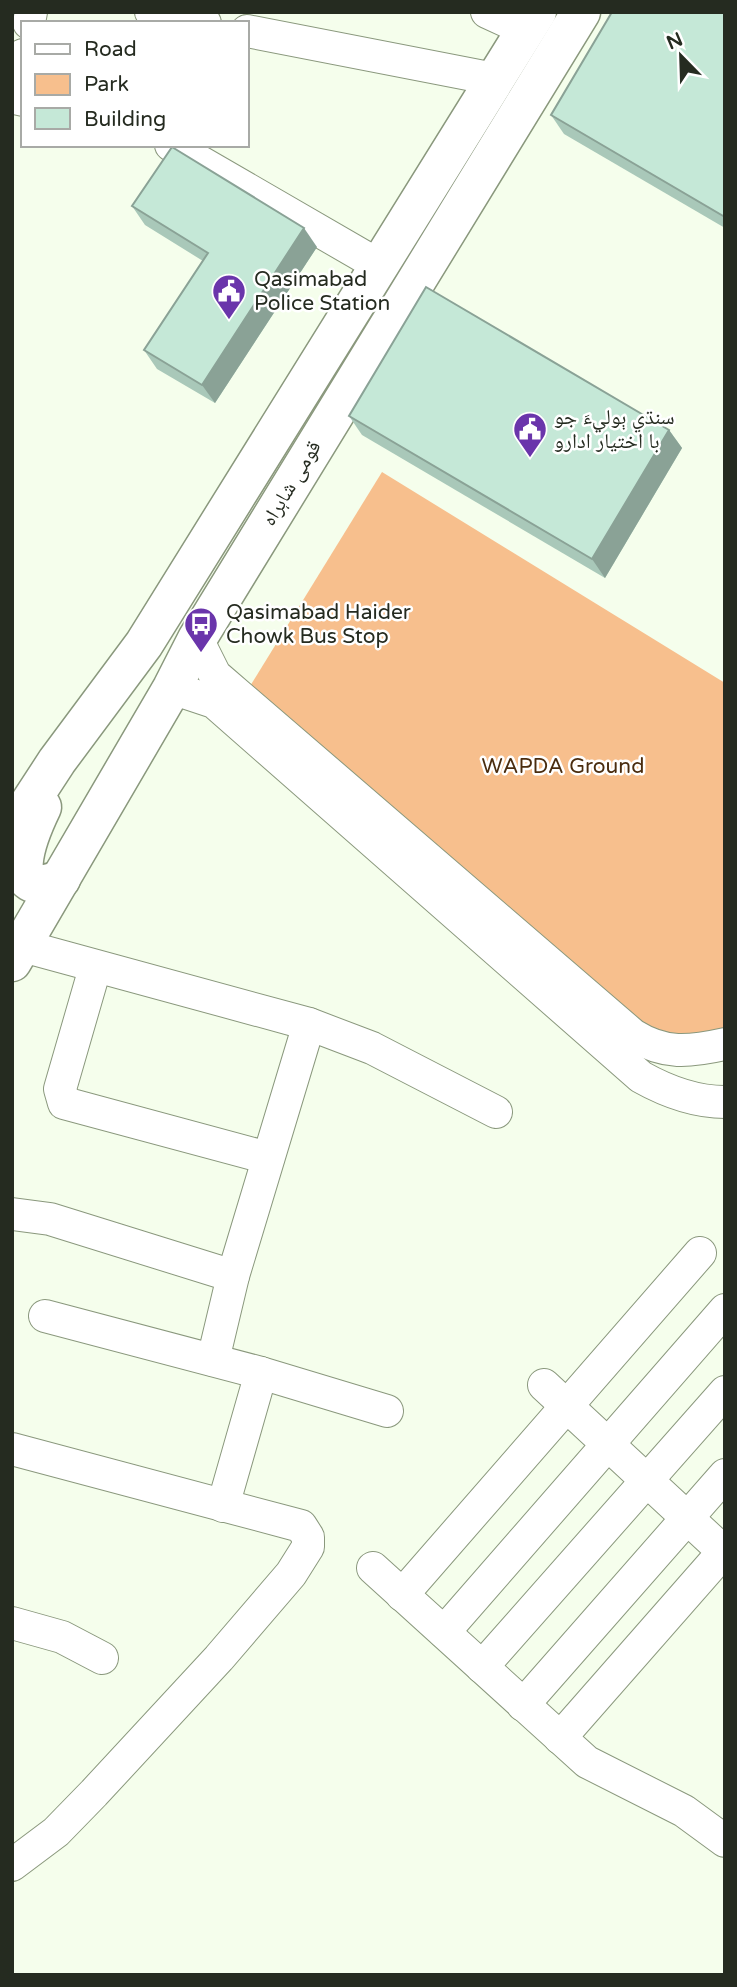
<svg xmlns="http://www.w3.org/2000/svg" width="737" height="1987" viewBox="0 0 737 1987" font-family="'Varela Round','Noto Naskh Arabic',sans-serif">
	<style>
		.green { fill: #f7bf8d }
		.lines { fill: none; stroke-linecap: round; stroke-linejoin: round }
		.minor-casing { stroke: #8a987d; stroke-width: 34 }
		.highway-casing { stroke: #8a987d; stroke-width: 41 }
		.minor { stroke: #fff; stroke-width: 32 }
		.highway { stroke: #fff; stroke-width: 38 }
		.wall { fill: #a9c8b9 }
		.shaded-wall { fill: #8aa296 }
		.building { fill: #c5e8d7; stroke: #8aa296; stroke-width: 2 }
		.labels { text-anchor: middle; stroke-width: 5; stroke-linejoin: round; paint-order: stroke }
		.poi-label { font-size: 21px; fill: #252b20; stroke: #fff; text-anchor: start }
		.street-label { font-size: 21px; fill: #252b20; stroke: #fff }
		.park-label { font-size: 21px; fill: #4a2c0e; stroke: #fff }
	</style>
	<rect width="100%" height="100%" fill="#f5feec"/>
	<path class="green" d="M382,472L725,683V1035L652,1059L247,691Z"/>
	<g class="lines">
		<g class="minor-casing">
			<g id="minor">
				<path d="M151,12L205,23"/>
				<path d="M487,12L526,30"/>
				<path d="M29,23L31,12"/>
				<path d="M247,31L494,79"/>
				<path d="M23,55L14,98L23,100"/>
				<path d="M171,145L380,266"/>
				<path d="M197,639L215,675L633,1035C665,1055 689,1052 725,1044"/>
				<path d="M172,688L214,702L641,1077C666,1091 695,1102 725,1102"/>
				<path d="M23,946L309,1024L372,1048L496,1112"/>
				<path d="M95,968L60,1089L64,1103L268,1158"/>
				<path d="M12,1214L50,1219L233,1276"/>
				<path d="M45,1316L261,1373L387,1411"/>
				<path d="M213,1360L233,1276L309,1024"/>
				<path d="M544,1385L725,1553"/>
				<path d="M12,1449L301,1526L308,1537V1547L291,1574L219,1658L94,1793L56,1832L12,1865"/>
				<path d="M223,1506L261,1373"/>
				<path d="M373,1568L587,1762L684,1811L725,1841"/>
				<path d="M402,1595L700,1253"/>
				<path d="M12,1623L62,1637L102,1658"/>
				<path d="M444,1632L725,1310"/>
				<path d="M482,1667L725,1392"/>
				<path d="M523,1705L725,1475"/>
				<path d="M560,1738L725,1550"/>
			</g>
		</g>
		<g class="highway-casing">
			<g id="highway">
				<path d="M42,807C29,834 0,904 61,879"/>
				<path d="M12,830L57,761L144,644L537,12"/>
				<path d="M12,962L172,688L197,639L581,12"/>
			</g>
		</g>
		<use href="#minor" class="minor"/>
		<use href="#highway" class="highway"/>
	</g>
	<g class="wall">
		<path d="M725,12V228L564,134L551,115Z"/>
		<path d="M132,206L317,247L215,403L157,369L144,350L203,261L145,225Z"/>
		<path d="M349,416L669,430L682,448L605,578L362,435Z"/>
	</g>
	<g class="shaded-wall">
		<path d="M304,228L317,247L215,403L202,385Z"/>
		<path d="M669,430L682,448L605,578L592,559Z"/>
	</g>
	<g class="building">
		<path d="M612,12H725V217L551,115Z"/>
		<path d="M172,147L304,228L202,385L144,350L208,253L132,206Z"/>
		<path d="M426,287L669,430L592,559L349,416Z"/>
	</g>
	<defs>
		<g id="civic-pin" transform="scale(1.75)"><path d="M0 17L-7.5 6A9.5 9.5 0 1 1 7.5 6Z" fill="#6a35ab" stroke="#fff"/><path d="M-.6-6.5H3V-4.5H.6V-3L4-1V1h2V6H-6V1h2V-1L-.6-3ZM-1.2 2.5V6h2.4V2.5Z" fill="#fff"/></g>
		<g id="bus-pin" transform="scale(1.75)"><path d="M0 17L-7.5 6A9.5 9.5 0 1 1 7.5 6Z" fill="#6a35ab" stroke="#fff"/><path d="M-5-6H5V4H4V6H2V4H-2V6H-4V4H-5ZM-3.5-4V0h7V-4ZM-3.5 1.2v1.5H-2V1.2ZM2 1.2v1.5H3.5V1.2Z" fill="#fff"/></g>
	</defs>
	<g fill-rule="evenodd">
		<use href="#civic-pin" x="229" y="291"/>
		<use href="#civic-pin" x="530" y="429"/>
		<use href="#bus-pin" x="201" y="624"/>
	</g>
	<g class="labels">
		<g class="poi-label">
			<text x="254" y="286">Qasimabad<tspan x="254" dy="24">Police Station</tspan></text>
			<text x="554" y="424">سنڌي ٻوليءَ جو<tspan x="554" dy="24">با اختيار ادارو</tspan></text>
			<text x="226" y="619">Qasimabad Haider<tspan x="226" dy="24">Chowk Bus Stop</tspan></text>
		</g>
		<g class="street-label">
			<text transform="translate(291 483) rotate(-59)" y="7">قومی شاہراہ</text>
		</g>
		<g class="park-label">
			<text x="563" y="773">WAPDA Ground</text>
		</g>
	</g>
	<rect width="737" height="1987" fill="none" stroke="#252b20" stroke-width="28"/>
	<rect x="21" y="21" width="228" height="126" fill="#ffffff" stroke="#a8aaa6" stroke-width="2"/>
	<rect x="35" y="44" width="35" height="10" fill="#ffffff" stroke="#a8aaa6" stroke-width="2"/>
	<text x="84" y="56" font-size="21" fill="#252b20">Road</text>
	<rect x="35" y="74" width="35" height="21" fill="#f7bf8d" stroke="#a8aaa6" stroke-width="2"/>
	<text x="84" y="91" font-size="21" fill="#252b20">Park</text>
	<rect x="35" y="108" width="35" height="21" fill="#c5e8d7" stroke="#a8aaa6" stroke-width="2"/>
	<text x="84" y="126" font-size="21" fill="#252b20">Building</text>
	<g transform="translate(681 56) rotate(337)" stroke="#ffffff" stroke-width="5" paint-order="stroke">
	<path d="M0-5L12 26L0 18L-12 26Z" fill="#252b20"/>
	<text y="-10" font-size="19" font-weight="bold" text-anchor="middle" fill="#252b20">N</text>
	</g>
</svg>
